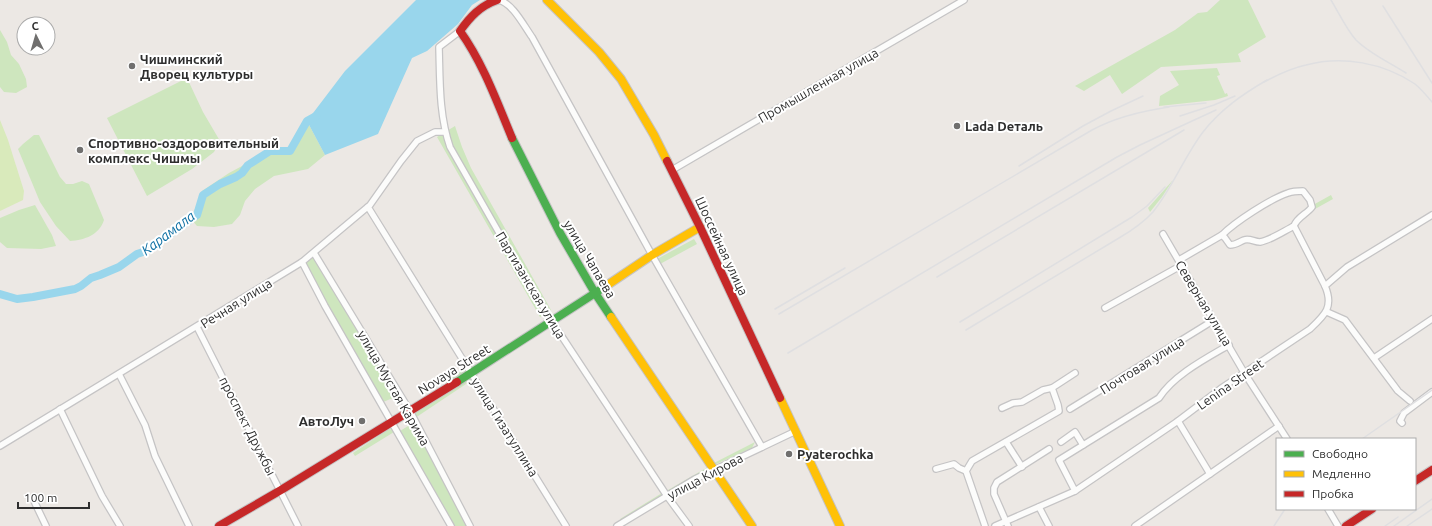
<svg xmlns="http://www.w3.org/2000/svg" width="1432" height="526" viewBox="0 0 1432 526" font-family="Ubuntu,sans-serif">
	<style>
		.green { fill: #cee6be }
		.pitch { fill: #d9eabb }
		.water { fill: #99d6ec }
		.lines { fill: none; stroke-linecap: round; stroke-linejoin: round }
		.river { stroke: #99d6ec; stroke-width: 8 }
		.street-casing { stroke: #c5c4c5; stroke-width: 8 }
		.fast-casing { stroke: #c5c4c5; stroke-width: 10 }
		.slow-casing { stroke: #c5c4c5; stroke-width: 10 }
		.jam-casing { stroke: #c5c4c5; stroke-width: 10 }
		.street { stroke: #fcfcfb; stroke-width: 5.5 }
		.fast { stroke: #4caf50; stroke-width: 8 }
		.slow { stroke: #ffc107; stroke-width: 8 }
		.jam { stroke: #c62828; stroke-width: 8 }
		.rail { stroke: #dfdfe1; stroke-width: 1.5 }
		.poi-dot { fill: #706f6e; stroke: #fff; stroke-width: 1.5 }
		.labels { text-anchor: middle; stroke-width: 4; stroke-linejoin: round; paint-order: stroke }
		.poi-label { font-size: 13px; font-weight: bold; fill: #2e2e2e; stroke: #fff; text-anchor: start }
		.street-label { font-size: 13px; fill: #2e2e2e; stroke: #fff }
		.water-label { font-size: 14px; font-style: italic; fill: #0d6fa3; stroke: #fff }
	</style>
	<rect width="100%" height="100%" fill="#ece8e4"/>
	<g class="green">
		<path d="M1220,0H1248L1266,37L1238,54L1241,62L1161,67L1122,94L1110,75L1084,91L1075,86L1175,30L1198,13L1207,12Z"/>
		<path d="M0,30L7,42L11,55L19,64L26,79L27,87L16,93L4,92L0,87Z"/>
		<path d="M1217,68L1220,75L1217,76L1225,94L1227,93L1228,96L1215,100L1159,106L1160,96L1179,85L1170,71Z"/>
		<path d="M187,78L203,112L220,141L214,152L192,169L147,196L107,118Z"/>
		<path d="M307,121L325,155L308,169L274,176L255,189L245,201L240,215L232,224L214,227L197,226L191,219L202,191L229,173L270,151H290Z"/>
		<path d="M455,126L462,147L471,168L551,310L540,317L437,137Z"/>
		<path d="M34,135H39L60,177L66,184H73L82,181L89,184L104,220C99,235 85,240 70,241L56,226L40,202L18,149L23,144Z"/>
		<path d="M1173,180L1162,197L1150,212L1148,208Z"/>
		<path d="M1331,195L1333,199L1315,209L1313,205Z"/>
		<path d="M35,205L52,235L56,246L41,249L7,248L0,242V218L19,210Z"/>
		<path d="M694,239L697,244L660,264L657,259Z"/>
		<path d="M312,256L399,399L396,402L393,398L383,402L307,268L306,263Z"/>
		<path d="M466,368V373L447,385L445,382Z"/>
		<path d="M470,378L472,380L415,418L414,414L415,413L467,379Z"/>
		<path d="M413,423L469,526H454L400,431Z"/>
		<path d="M389,429L393,430L394,432L355,456L353,453Z"/>
		<path d="M755,442L752,448L714,465L712,464Z"/>
		<path d="M708,467L707,470L668,492V490Z"/>
		<path d="M662,493L661,497L622,521L620,519Z"/>
	</g>
	<path class="pitch" d="M0,120L8,140L24,191L23,200L0,211Z"/>
	<path class="water" d="M416,0H480L472,5L458,24L427,51L412,58L378,134L325,155L307,121L345,71Z"/>
	<g class="lines">
		<path class="river" d="M0,294L17,299L33,297L75,289L81,286L91,278L100,275L119,267L137,254L146,251L197,215L203,195L220,184L236,177L242,173L248,165L270,151H290L307,121L316,116"/>
		<g class="street-casing">
			<g id="street">
				<path d="M498,0C512,2 524,26 532,37L652,255L762,447"/>
				<path d="M460,31L439,47C440,81 439,115 450,147L498,231L551,320L667,496L689,526"/>
				<path d="M672,170L964,0"/>
				<path d="M368,207L566,526"/>
				<path d="M1163,234L1245,374L1287,439"/>
				<path d="M1222,235C1235,222 1270,199 1288,193C1293,191 1298,191 1303,191L1310,200L1312,207C1307,214 1297,217 1294,226"/>
				<path d="M314,253L410,411L470,526"/>
				<path d="M1179,260L1222,235L1225,238L1230,245C1236,245 1239,242 1244,240C1250,238 1254,242 1260,242C1271,240 1284,231 1294,226L1325,286"/>
				<path d="M302,262L325,306L451,526"/>
				<path d="M1105,308L1182,265"/>
				<path d="M1327,312L1345,320L1398,391L1410,401"/>
				<path d="M197,327L298,526"/>
				<path d="M1374,358L1432,319"/>
				<path d="M119,374L145,425L155,456L189,526"/>
				<path d="M1002,408L1013,403L1022,402L1043,390L1052,388"/>
				<path d="M60,409L102,496L120,526"/>
				<path d="M1070,409L1214,320"/>
				<path d="M1178,421L1210,474"/>
				<path d="M1402,423L1400,421L1404,413L1432,392"/>
				<path d="M1006,442L1022,467"/>
				<path d="M1061,442L1075,432L1083,445"/>
				<path d="M0,446L302,262L370,205L401,161L417,141L435,132H445"/>
				<path d="M936,469L954,464L959,468L966,471"/>
				<path d="M1075,491L1059,460L1159,398C1174,375 1205,359 1229,345"/>
				<path d="M35,503L46,526"/>
				<path d="M1039,507L1049,526"/>
				<path d="M1328,509L1338,526"/>
				<path d="M617,526L695,479L796,431"/>
				<path d="M985,526L966,471L972,461L1059,411L1058,405L1052,388L1075,373"/>
				<path d="M995,526L1075,491L1178,421L1223,387L1310,329C1325,315 1334,307 1325,286L1347,267L1432,215"/>
				<path d="M1008,526L994,494V488L997,482L1049,449"/>
				<path d="M1135,526L1279,426"/>
			</g>
		</g>
		<g class="fast-casing">
			<g id="fast">
				<path d="M512,138L560,233L595,293L611,317"/>
				<path d="M457,382L606,286"/>
			</g>
		</g>
		<g class="slow-casing">
			<g id="slow">
				<path d="M547,0L599,52L621,79L654,135L667,161"/>
				<path d="M606,286L652,255L700,227"/>
				<path d="M611,317L752,526"/>
				<path d="M780,398L840,526"/>
			</g>
		</g>
		<g class="jam-casing">
			<g id="jam">
				<path d="M497,0C480,6 470,17 460,31C483,63 497,102 512,138"/>
				<path d="M667,161L700,227L780,398"/>
				<path d="M1415,481L1432,470"/>
				<path d="M219,526L281,490L457,382"/>
				<path d="M1346,526L1372,509"/>
			</g>
		</g>
		<use href="#street" class="street"/>
		<use href="#fast" class="fast"/>
		<use href="#slow" class="slow"/>
		<use href="#jam" class="jam"/>
		<g class="rail">
			<path d="M1331,0C1339,13 1346,29 1356,40C1370,54 1389,62 1406,73"/>
			<path d="M1383,6L1432,83"/>
			<path d="M1264,82C1277,75 1292,68 1306,65C1342,55 1384,63 1415,84C1421,89 1427,96 1432,102"/>
			<path d="M1164,107L1206,103"/>
			<path d="M1180,116L1214,105L1235,96"/>
			<path d="M1019,166L1083,126L1111,111L1143,96"/>
			<path d="M937,277L1184,130"/>
			<path d="M775,309L845,268"/>
			<path d="M779,314L1092,130C1116,117 1142,111 1169,107"/>
			<path d="M960,322L1132,217L1147,206L1165,187"/>
			<path d="M966,330L1119,238C1131,231 1143,223 1153,212C1173,187 1184,157 1203,132C1221,109 1243,94 1267,80"/>
			<path d="M788,353L1117,157L1140,145L1216,110"/>
			<path d="M1362,439L1432,390"/>
			<path d="M1274,526L1285,509"/>
			<path d="M1385,526L1398,517"/>
			<path d="M1394,526L1432,499"/>
			<path d="M1407,526L1432,509"/>
		</g>
	</g>
	<g class="poi-dot">
		<circle cx="132" cy="66" r="4"/>
		<circle cx="957" cy="126" r="4"/>
		<circle cx="80" cy="150" r="4"/>
		<circle cx="362" cy="421" r="4"/>
		<circle cx="789" cy="454" r="4"/>
	</g>
	<g class="labels">
		<g class="poi-label">
			<text x="140" y="64">Чишминский<tspan x="140" dy="15">Дворец культуры</tspan></text>
			<text x="965" y="131">Lada Dеталь</text>
			<text x="88" y="148">Спортивно-оздоровительный<tspan x="88" dy="15">комплекс Чишмы</tspan></text>
			<text x="354" y="426" text-anchor="end">АвтоЛуч</text>
			<text x="797" y="459">Pyaterochka</text>
		</g>
		<g class="street-label">
			<text transform="translate(818 85) rotate(-30)" y="5">Промышленная улица</text>
			<text transform="translate(722 246) rotate(65)" y="5">Шоссейная улица</text>
			<text transform="translate(590 259) rotate(59)" y="5">улица Чапаева</text>
			<text transform="translate(531 285) rotate(59)" y="5">Партизанская улица</text>
			<text transform="translate(236 303) rotate(-32)" y="5">Речная улица</text>
			<text transform="translate(1204 303) rotate(59)" y="5">Северная улица</text>
			<text transform="translate(1142 365) rotate(-32)" y="5">Почтовая улица</text>
			<text transform="translate(454 369) rotate(-32)" y="5">Novaya Street</text>
			<text transform="translate(1230 384) rotate(-35)" y="5">Lenina Street</text>
			<text transform="translate(394 388) rotate(60)" y="5">улица Мустая Карима</text>
			<text transform="translate(248 426) rotate(63)" y="5">проспект Дружбы</text>
			<text transform="translate(505 427) rotate(58)" y="5">улица Гизатуллина</text>
			<text transform="translate(705 476) rotate(-28)" y="5">улица Кирова</text>
		</g>
		<g class="water-label">
			<text transform="translate(168 233) rotate(-37)" y="5">Карамала</text>
		</g>
	</g>
	<rect x="1276" y="438" width="140" height="72" fill="#ffffff" stroke="#ababab"/>
	<rect x="1284" y="451" width="20" height="6" fill="#4caf50" stroke="#ababab"/>
	<text x="1312" y="458" font-size="12" fill="#2e2e2e">Свободно</text>
	<rect x="1284" y="471" width="20" height="6" fill="#ffc107" stroke="#ababab"/>
	<text x="1312" y="478" font-size="12" fill="#2e2e2e">Медленно</text>
	<rect x="1284" y="491" width="20" height="6" fill="#c62828" stroke="#ababab"/>
	<text x="1312" y="498" font-size="12" fill="#2e2e2e">Пробка</text>
	<g transform="translate(36 36) rotate(355)"><circle r="19" fill="#ffffff" stroke="#ababab"/>
	<path d="M0-3L7 15L0 10L-7 15Z" fill="#706f6e"/>
	<text y="-6" font-size="11" font-weight="bold" text-anchor="middle" fill="#2e2e2e">С</text>
	</g>
	<path d="M18 502v6h71v-6" fill="none" stroke="#2e2e2e" stroke-width="2"/>
	<text x="24" y="502" font-size="12" fill="#2e2e2e" stroke="#ffffff" stroke-width="3" paint-order="stroke">100 m</text>
</svg>
